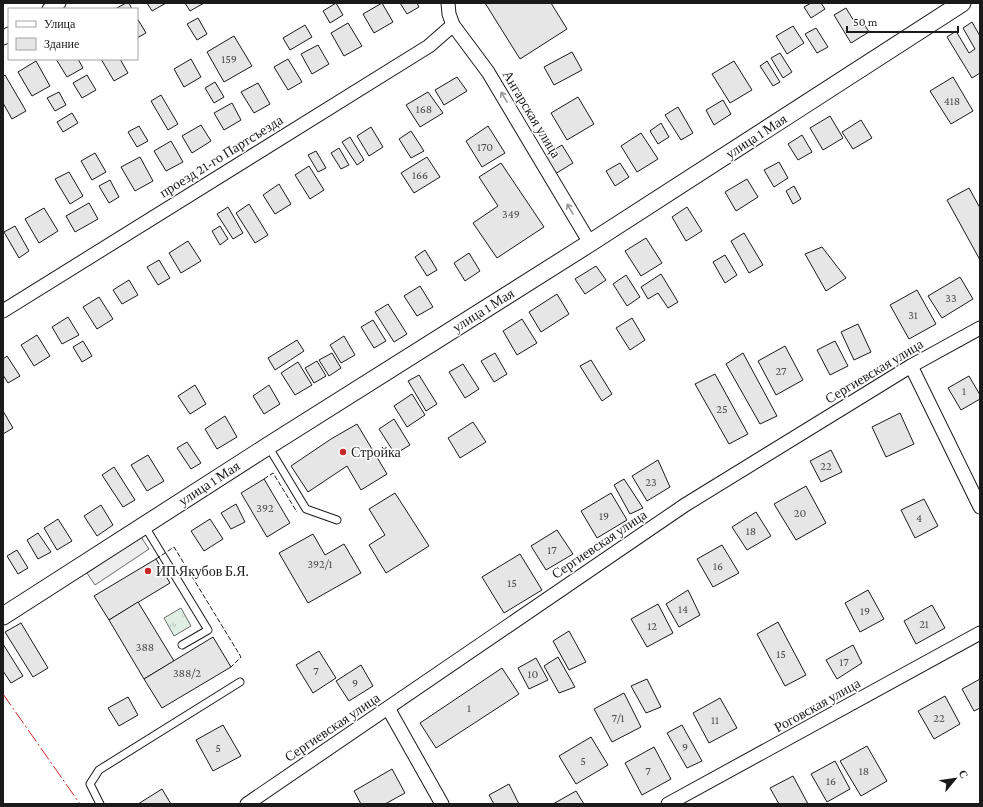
<svg xmlns="http://www.w3.org/2000/svg" width="983" height="807" viewBox="0 0 983 807" font-family="'Crimson Pro',serif">
	<style>
		.park { fill: url(#park-tufts); stroke: #6a6a6a }
		.parking { fill: #ededed; stroke: #6a6a6a }
		.building { fill: #e6e6e6; stroke: #1a1a1a }
		.lines { fill: none; stroke-linecap: round; stroke-linejoin: round }
		.service-casing { stroke: #1a1a1a; stroke-width: 9 }
		.minor-casing { stroke: #1a1a1a; stroke-width: 15 }
		.tertiary-casing { stroke: #1a1a1a; stroke-width: 19 }
		.service { stroke: #fff; stroke-width: 7 }
		.minor { stroke: #fff; stroke-width: 13 }
		.tertiary { stroke: #fff; stroke-width: 17 }
		.fence { stroke: #1a1a1a; stroke-width: 1; stroke-dasharray: 5 2; stroke-linecap: butt }
		.power { stroke: #c62828; stroke-width: 1; stroke-dasharray: 14 3 2 3; stroke-linecap: butt }
		.oneway { stroke: #989898 }
		.poi-dot { fill: #c62828; stroke: #fff; stroke-width: 1.5 }
		.labels { text-anchor: middle; stroke-width: 3; stroke-linejoin: round; paint-order: stroke }
		.number-label { font-size: 12px; fill: #4d4d4d }
		.street-label { font-size: 14px; fill: #1a1a1a; stroke: #fff }
		.poi-label { font-size: 14px; fill: #1a1a1a; stroke: #fff; text-anchor: start }
	</style>
	<defs>
		<pattern id="park-tufts" width="24" height="20" patternUnits="userSpaceOnUse"><rect width="24" height="20" fill="#e0efe3"/><path d="M3 7l-1-3M5 7V3M7 7l1-3M15 17l-1-3M17 17v-4M19 17l1-3" fill="none" stroke="#c0ccc2"/></pattern>
	</defs>
	<rect width="100%" height="100%" fill="#fff"/>
	<path class="park" d="M181,608L191,626L174,636L164,618Z"/>
	<path class="parking" d="M141,537L149,549L95,585L87,573Z"/>
	<g class="building">
		<path d="M126,3H129L132,9H115Z"/>
		<path d="M147,3H166L152,11Z"/>
		<path d="M185,3H204L190,11Z"/>
		<path d="M336,3L343,15L330,23L323,11Z"/>
		<path d="M382,3L393,22L374,33L363,14Z"/>
		<path d="M400,3H417L419,7L407,14Z"/>
		<path d="M485,3H551L567,29L520,59Z"/>
		<path d="M811,3H821L825,9L811,18L804,7Z"/>
		<path d="M846,8L857,26L863,22L869,32L851,43L834,15Z"/>
		<path d="M137,18L146,33L137,38Z"/>
		<path d="M198,18L207,34L197,40L187,24Z"/>
		<path d="M972,22L980,36V73L972,78L947,37L956,31L969,53L975,49L963,28Z"/>
		<path d="M348,23L362,46L344,56L331,33Z"/>
		<path d="M305,25L312,37L290,50L283,38Z"/>
		<path d="M793,26L804,43L787,54L776,36Z"/>
		<path d="M816,28L828,47L817,53L805,34Z"/>
		<path d="M234,36L252,66L224,82L207,52Z"/>
		<path d="M318,45L329,64L312,74L301,54Z"/>
		<path d="M572,52L582,70L554,85L544,67Z"/>
		<path d="M780,53L792,72L783,78L771,58Z"/>
		<path d="M56,59H78L83,68L67,77Z"/>
		<path d="M101,59H120L128,73L114,81Z"/>
		<path d="M191,59L201,77L184,87L174,69Z"/>
		<path d="M288,59L302,82L288,90L274,67Z"/>
		<path d="M36,61L50,86L32,96L18,72Z"/>
		<path d="M734,61L752,90L730,103L712,74Z"/>
		<path d="M767,61L780,82L773,86L760,66Z"/>
		<path d="M5,75L26,111L12,119L3,103V77Z"/>
		<path d="M87,75L96,90L82,98L73,83Z"/>
		<path d="M457,77L467,91L444,105L435,90Z"/>
		<path d="M953,77L973,111L951,124L930,91Z"/>
		<path d="M215,82L224,97L214,103L205,88Z"/>
		<path d="M258,83L270,104L254,113L241,92Z"/>
		<path d="M59,92L66,105L55,111L47,98Z"/>
		<path d="M428,92L443,113L420,127L406,105Z"/>
		<path d="M161,95L178,124L168,130L151,101Z"/>
		<path d="M578,97L594,124L567,140L551,113Z"/>
		<path d="M723,100L731,114L714,125L706,110Z"/>
		<path d="M232,103L241,120L224,130L214,113Z"/>
		<path d="M678,107L693,133L681,140L665,115Z"/>
		<path d="M72,113L78,123L63,132L57,122Z"/>
		<path d="M830,116L843,138L823,150L810,128Z"/>
		<path d="M861,120L872,138L853,149L842,132Z"/>
		<path d="M661,123L669,137L658,144L650,131Z"/>
		<path d="M201,125L211,141L192,153L182,136Z"/>
		<path d="M139,126L148,141L137,147L128,132Z"/>
		<path d="M488,126L505,153L482,167L466,141Z"/>
		<path d="M371,127L383,147L369,156L357,136Z"/>
		<path d="M411,131L424,151L411,158L399,139Z"/>
		<path d="M641,133L658,159L637,172L621,146Z"/>
		<path d="M802,135L812,152L798,160L788,144Z"/>
		<path d="M350,137L364,160L357,165L342,142Z"/>
		<path d="M171,141L183,162L166,171L154,151Z"/>
		<path d="M562,145L573,163L555,174L544,156Z"/>
		<path d="M339,148L349,165L341,169L331,153Z"/>
		<path d="M316,151L326,168L318,172L308,155Z"/>
		<path d="M95,153L106,172L92,180L81,161Z"/>
		<path d="M140,157L153,181L135,191L121,167Z"/>
		<path d="M427,157L440,177L414,193L401,173Z"/>
		<path d="M779,162L788,178L774,187L764,170Z"/>
		<path d="M501,163L544,227L497,258L473,223L498,206L479,177Z"/>
		<path d="M620,163L629,177L615,186L606,171Z"/>
		<path d="M309,166L324,190L310,199L295,175Z"/>
		<path d="M69,172L83,196L70,204L55,179Z"/>
		<path d="M747,179L758,197L736,211L725,192Z"/>
		<path d="M110,180L119,197L109,203L99,186Z"/>
		<path d="M279,184L291,204L275,214L263,195Z"/>
		<path d="M794,186L801,199L793,204L786,191Z"/>
		<path d="M969,188L980,208V260L947,200Z"/>
		<path d="M89,203L98,219L75,232L66,216Z"/>
		<path d="M249,204L268,235L255,243L236,213Z"/>
		<path d="M228,207L243,233L233,239L217,214Z"/>
		<path d="M687,207L702,231L686,241L672,217Z"/>
		<path d="M44,208L58,231L39,243L25,219Z"/>
		<path d="M15,226L29,251L19,258L4,232Z"/>
		<path d="M220,226L228,239L220,245L212,231Z"/>
		<path d="M744,233L763,265L749,273L731,241Z"/>
		<path d="M646,238L662,263L641,276L625,251Z"/>
		<path d="M188,241L201,261L181,273L169,253Z"/>
		<path d="M822,247L846,278L826,291L805,254Z"/>
		<path d="M425,250L437,270L427,276L415,257Z"/>
		<path d="M469,253L480,271L465,281L454,263Z"/>
		<path d="M725,255L737,275L725,283L713,262Z"/>
		<path d="M159,260L170,278L158,285L147,267Z"/>
		<path d="M596,266L606,280L585,294L575,279Z"/>
		<path d="M661,274L678,302L668,308L658,293L648,299L641,287Z"/>
		<path d="M626,275L640,297L627,306L613,284Z"/>
		<path d="M960,277L973,299L942,318L928,296Z"/>
		<path d="M129,280L138,295L122,304L113,290Z"/>
		<path d="M420,286L433,307L417,316L404,296Z"/>
		<path d="M917,290L936,324L909,339L890,305Z"/>
		<path d="M557,294L569,314L541,332L529,312Z"/>
		<path d="M99,297L113,319L97,329L83,307Z"/>
		<path d="M388,304L407,334L394,342L375,312Z"/>
		<path d="M68,317L79,335L62,344L52,327Z"/>
		<path d="M632,318L645,340L630,350L616,328Z"/>
		<path d="M522,319L537,343L517,355L503,331Z"/>
		<path d="M373,320L386,341L374,348L361,327Z"/>
		<path d="M858,324L871,352L854,360L841,332Z"/>
		<path d="M37,335L50,356L34,366L21,345Z"/>
		<path d="M344,336L355,355L341,363L330,345Z"/>
		<path d="M297,340L304,351L275,370L268,358Z"/>
		<path d="M83,341L92,356L82,362L73,347Z"/>
		<path d="M835,341L848,366L830,375L817,350Z"/>
		<path d="M785,346L803,380L776,395L758,361Z"/>
		<path d="M332,353L341,368L329,376L319,360Z"/>
		<path d="M495,353L507,374L494,382L481,361Z"/>
		<path d="M743,353L777,416L760,424L726,364Z"/>
		<path d="M7,356L20,376L8,383L3,375V359Z"/>
		<path d="M591,360L612,394L602,401L580,366Z"/>
		<path d="M317,361L326,376L314,383L305,368Z"/>
		<path d="M298,362L312,385L295,395L281,373Z"/>
		<path d="M463,364L479,389L465,398L449,372Z"/>
		<path d="M715,374L748,434L729,444L695,384Z"/>
		<path d="M419,375L437,404L426,411L408,381Z"/>
		<path d="M969,376L980,395V399L961,410L948,388Z"/>
		<path d="M195,385L206,404L190,414L178,396Z"/>
		<path d="M269,385L280,404L264,414L253,396Z"/>
		<path d="M412,394L425,415L407,427L394,406Z"/>
		<path d="M3,411L13,428L3,434Z"/>
		<path d="M900,413L914,444L886,457L872,427Z"/>
		<path d="M225,416L237,437L217,449L205,429Z"/>
		<path d="M394,419L410,445L395,454L379,429Z"/>
		<path d="M473,422L486,442L460,458L448,438Z"/>
		<path d="M357,424L387,474L361,490L347,466L308,492L291,466L331,439Z"/>
		<path d="M187,442L201,463L191,469L177,448Z"/>
		<path d="M831,450L842,472L821,482L810,461Z"/>
		<path d="M148,455L164,481L147,491L131,465Z"/>
		<path d="M658,460L670,487L647,501L632,476Z"/>
		<path d="M114,467L135,500L123,507L102,475Z"/>
		<path d="M264,479L290,523L267,537L241,493Z"/>
		<path d="M624,479L643,508L630,514L614,485Z"/>
		<path d="M806,486L826,523L796,540L774,504Z"/>
		<path d="M395,493L429,546L386,573L369,545L385,535L369,509Z"/>
		<path d="M611,493L627,520L597,538L581,511Z"/>
		<path d="M924,499L938,526L915,538L901,510Z"/>
		<path d="M236,504L245,522L231,529L221,513Z"/>
		<path d="M101,505L113,525L97,536L84,516Z"/>
		<path d="M756,512L771,536L747,550L732,527Z"/>
		<path d="M58,519L72,541L57,550L44,528Z"/>
		<path d="M210,519L223,539L204,551L191,531Z"/>
		<path d="M557,530L573,554L546,570L531,546Z"/>
		<path d="M38,533L51,552L38,559L27,540Z"/>
		<path d="M313,534L325,555L344,544L361,573L308,603L279,553Z"/>
		<path d="M722,545L739,573L713,587L697,559Z"/>
		<path d="M17,550L28,568L18,574L7,556Z"/>
		<path d="M520,554L542,590L504,613L482,577Z"/>
		<path d="M156,559L170,583L109,620L94,596Z"/>
		<path d="M688,590L700,615L679,627L666,604Z"/>
		<path d="M868,590L884,619L860,632L845,603Z"/>
		<path d="M138,602L174,661L144,679L109,620Z"/>
		<path d="M658,604L673,633L647,647L631,619Z"/>
		<path d="M932,605L945,628L916,644L904,621Z"/>
		<path d="M778,622L806,675L785,686L757,634Z"/>
		<path d="M21,623L48,668L33,677L5,632Z"/>
		<path d="M569,631L586,662L569,670L553,641Z"/>
		<path d="M213,637L231,667L162,708L144,679Z"/>
		<path d="M3,644L23,676L11,683L3,671Z"/>
		<path d="M853,645L862,663L837,679L826,660Z"/>
		<path d="M319,651L336,678L313,693L296,665Z"/>
		<path d="M558,657L575,687L559,693L544,666Z"/>
		<path d="M536,658L548,680L529,689L518,668Z"/>
		<path d="M361,665L373,686L349,701L336,681Z"/>
		<path d="M502,668L519,694L436,748L420,723Z"/>
		<path d="M647,679L661,707L646,713L631,686Z"/>
		<path d="M980,679V708L974,711L962,689Z"/>
		<path d="M624,693L641,727L612,742L594,709Z"/>
		<path d="M945,696L960,724L934,739L918,711Z"/>
		<path d="M128,697L138,715L119,726L108,708Z"/>
		<path d="M720,698L737,728L709,743L693,713Z"/>
		<path d="M223,725L241,756L213,771L196,740Z"/>
		<path d="M682,725L702,761L687,768L667,733Z"/>
		<path d="M591,737L608,765L576,784L559,756Z"/>
		<path d="M867,746L887,781L861,796L840,761Z"/>
		<path d="M654,747L671,779L642,795L625,763Z"/>
		<path d="M835,761L850,789L827,802L811,774Z"/>
		<path d="M392,769L405,793L385,804H361L354,791Z"/>
		<path d="M793,776L808,804H779L770,788Z"/>
		<path d="M509,784L519,804H494L489,795Z"/>
		<path d="M162,789L171,804H138Z"/>
		<path d="M576,791L584,804H553Z"/>
	</g>
	<g class="lines">
		<g class="service-casing">
			<g id="service">
				<path d="M268,446L306,509L337,520"/>
				<path d="M144,525L208,630L182,645"/>
				<path d="M100,804L90,784L99,770L240,682"/>
			</g>
		</g>
		<g class="minor-casing">
			<g id="minor">
				<path d="M448,3L449,14L453,25L488,72L590,243"/>
				<path d="M49,9L59,3"/>
				<path d="M3,38L9,34"/>
				<path d="M3,311L429,46L453,25"/>
				<path d="M911,366L980,507"/>
				<path d="M388,708L442,804"/>
				<path d="M247,804L685,505L911,366L980,328"/>
				<path d="M668,804L980,633"/>
			</g>
		</g>
		<g class="tertiary-casing">
			<path id="tertiary" d="M3,616L268,446L590,243L962,3"/>
		</g>
		<use href="#service" class="service"/>
		<use href="#minor" class="minor"/>
		<use href="#tertiary" class="tertiary"/>
		<g class="fence">
			<path d="M264,479L273,473L297,512"/>
			<path d="M156,559L174,547L241,657L231,667"/>
		</g>
		<path class="power" d="M3,694L80,804"/>
	</g>
	<defs><path id="oneway-shaft" d="M-6 0H5M1.5-3L5.5 0L1.5 3" fill="none" stroke-width="1.6" stroke-linecap="round" stroke-linejoin="round"/></defs>
	<g class="oneway">
		<use href="#oneway-shaft" transform="translate(504 97) rotate(-121)"/>
		<use href="#oneway-shaft" transform="translate(570 209) rotate(-121)"/>
	</g>
	<g class="poi-dot">
		<circle cx="343" cy="452" r="4"/>
		<circle cx="148" cy="571" r="4"/>
	</g>
	<g class="labels">
		<g class="number-label">
			<text x="229" y="63">159</text>
			<text x="952" y="105">418</text>
			<text x="424" y="113">168</text>
			<text x="485" y="151">170</text>
			<text x="420" y="179">166</text>
			<text x="511" y="218">349</text>
			<text x="951" y="302">33</text>
			<text x="913" y="319">31</text>
			<text x="781" y="375">27</text>
			<text x="964" y="395">1</text>
			<text x="722" y="413">25</text>
			<text x="826" y="470">22</text>
			<text x="651" y="486">23</text>
			<text x="265" y="512">392</text>
			<text x="800" y="517">20</text>
			<text x="604" y="520">19</text>
			<text x="919" y="522">4</text>
			<text x="751" y="535">18</text>
			<text x="552" y="554">17</text>
			<text x="320" y="568">392/1</text>
			<text x="718" y="570">16</text>
			<text x="512" y="587">15</text>
			<text x="683" y="613">14</text>
			<text x="865" y="615">19</text>
			<text x="924" y="628">21</text>
			<text x="652" y="630">12</text>
			<text x="145" y="651">388</text>
			<text x="781" y="658">15</text>
			<text x="844" y="666">17</text>
			<text x="316" y="675">7</text>
			<text x="187" y="677">388/2</text>
			<text x="533" y="678">10</text>
			<text x="355" y="687">9</text>
			<text x="469" y="712">1</text>
			<text x="618" y="722">7/1</text>
			<text x="939" y="722">22</text>
			<text x="715" y="724">11</text>
			<text x="685" y="751">9</text>
			<text x="218" y="752">5</text>
			<text x="583" y="765">5</text>
			<text x="648" y="775">7</text>
			<text x="864" y="775">18</text>
			<text x="831" y="785">16</text>
		</g>
		<g class="street-label">
			<text transform="translate(532 114) rotate(59)" y="5">Ангарская улица</text>
			<text transform="translate(756 136) rotate(-33)" y="5">улица 1 Мая</text>
			<text transform="translate(221 156) rotate(-32)" y="5">проезд 21-го Партсъезда</text>
			<text transform="translate(483 310) rotate(-32)" y="5">улица 1 Мая</text>
			<text transform="translate(874 371) rotate(-31)" y="5">Сергиевская улица</text>
			<text transform="translate(209 483) rotate(-33)" y="5">улица 1 Мая</text>
			<text transform="translate(599 544) rotate(-34)" y="5">Сергиевская улица</text>
			<text transform="translate(817 705) rotate(-29)" y="5">Роговская улица</text>
			<text transform="translate(332 727) rotate(-34)" y="5">Сергиевская улица</text>
		</g>
		<g class="poi-label">
			<text x="351" y="457">Стройка</text>
			<text x="156" y="576">ИП Якубов Б.Я.</text>
		</g>
	</g>
	<rect width="983" height="807" fill="none" stroke="#1a1a1a" stroke-width="8"/>
	<rect x="8" y="8" width="130" height="52" fill="#ffffff" stroke="#a3a3a3"/>
	<rect x="16" y="21" width="20" height="6" fill="#ffffff" stroke="#a3a3a3"/>
	<text x="44" y="28" font-size="12" fill="#1a1a1a">Улица</text>
	<rect x="16" y="38" width="20" height="12" fill="#e6e6e6" stroke="#a3a3a3"/>
	<text x="44" y="48" font-size="12" fill="#1a1a1a">Здание</text>
	<g transform="translate(955 779) rotate(61)" stroke="#ffffff" stroke-width="3" paint-order="stroke">
	<path d="M0-3L7 15L0 10L-7 15Z" fill="#1a1a1a"/>
	<text y="-6" font-size="11" font-weight="bold" text-anchor="middle" fill="#1a1a1a">С</text>
	</g>
	<path d="M847 26v6h111v-6" fill="none" stroke="#1a1a1a" stroke-width="2"/>
	<text x="853" y="26" font-size="12" fill="#1a1a1a" stroke="#ffffff" stroke-width="3" paint-order="stroke">50 m</text>
</svg>
